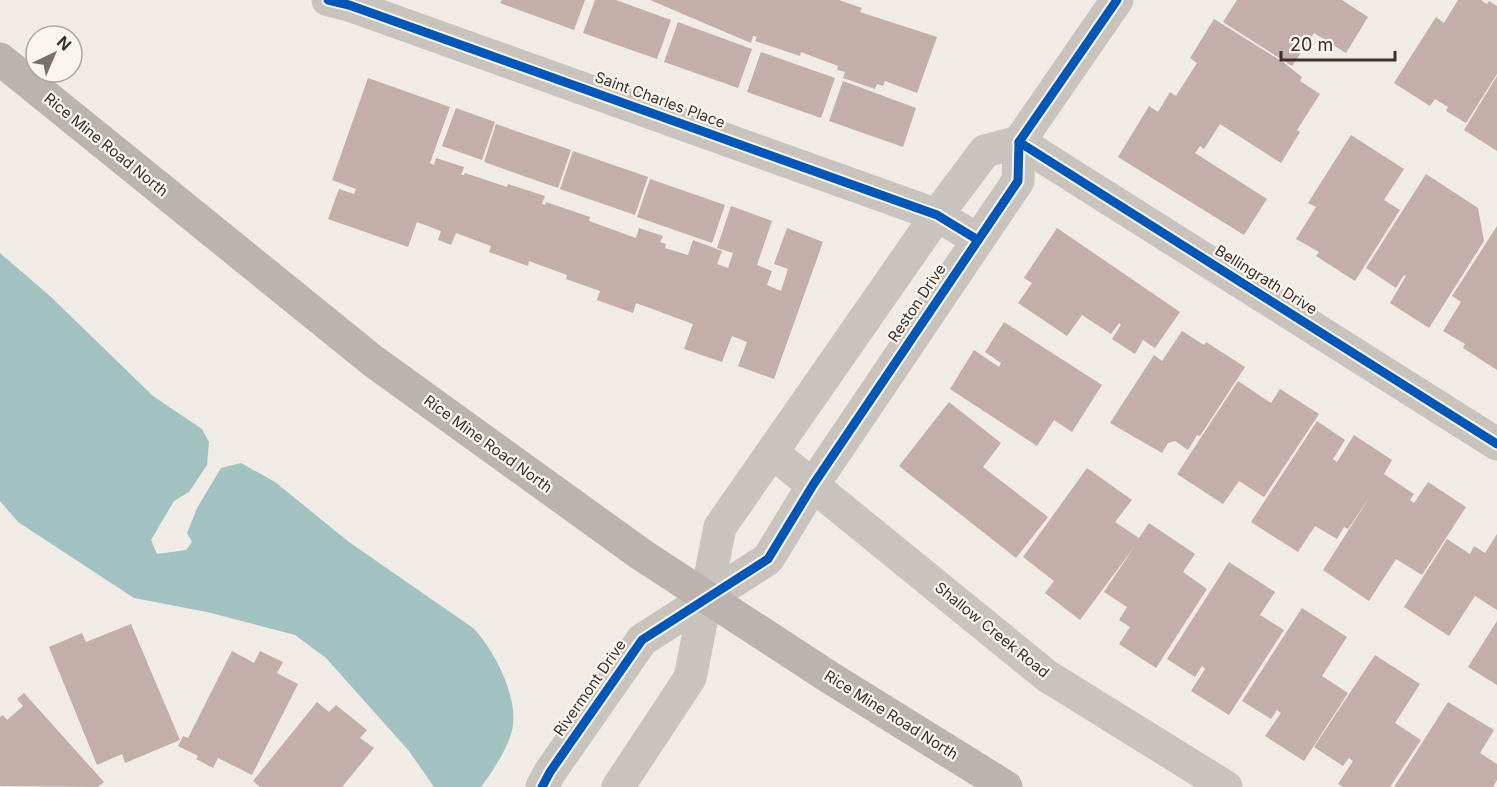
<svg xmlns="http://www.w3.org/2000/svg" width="1497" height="787" viewBox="0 0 1497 787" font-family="Inter,sans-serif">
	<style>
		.water { fill: #a1c2c1 }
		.building { fill: #c3afa7 }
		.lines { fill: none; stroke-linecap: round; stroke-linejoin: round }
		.street { stroke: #c9c3be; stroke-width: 33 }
		.secondary { stroke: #bab3ae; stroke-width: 33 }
		.cycleway-casing { stroke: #fbf5ee; stroke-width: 13 }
		.cycleway { stroke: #0057b8; stroke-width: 9 }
		.labels { text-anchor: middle; stroke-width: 4.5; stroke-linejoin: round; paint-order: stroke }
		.street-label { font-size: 15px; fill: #3b302b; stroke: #fbf5ee }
	</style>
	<rect width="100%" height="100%" fill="#f0ebe5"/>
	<path class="water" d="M0,253L51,297L153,396L202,429L209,442L207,465L189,492L174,501L151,540L157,554L186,550L192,542L187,533L197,508L221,468L241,463L275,482L349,542L473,628C493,648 517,694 513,725C511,744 492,772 481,787H434L409,751L326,658L295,635L207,612L134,598L18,522L0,501Z"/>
	<g class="building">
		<path d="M502,0H585L574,30L500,3Z"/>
		<path d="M595,0H616L671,20L657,59L583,33Z"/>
		<path d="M650,0H839L862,8L860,12L937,37L917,93L885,81L883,86L877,84L875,89L843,78L845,72L837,70L838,66L801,52L800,56L755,41L757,37L753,36L751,43Z"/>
		<path d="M1237,0H1342L1368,17L1346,53L1314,33L1292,66L1223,22Z"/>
		<path d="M1458,0H1481L1487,4L1489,1L1497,6V74L1466,123L1446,111L1448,107L1435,99L1430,106L1394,83L1436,17L1444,23Z"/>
		<path d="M1214,19L1283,62L1302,77L1300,81L1320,94L1297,130L1300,132L1281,163L1220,124L1204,149L1200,146L1195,153L1267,199L1244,235L1118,157L1149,106L1158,112L1170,92L1176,96L1197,63L1190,58Z"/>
		<path d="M678,22L752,49L738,88L664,62Z"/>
		<path d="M761,52L835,78L821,118L747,92Z"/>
		<path d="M1497,76V151L1464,130Z"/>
		<path d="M368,78L450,107L430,163L434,165L436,158L464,167L461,175H464L465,173L507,187L508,184L545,196L542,204L545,205L546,202L590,217L589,221L636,238L639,228L663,236L660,242L666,244L665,248L688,255L693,240L722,251L717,264L728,268L733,253L717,248L731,206L772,221L757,265L772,271L767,285L781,291L788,269L774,264L787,228L823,242L774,379L738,366L747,342L732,336L722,362L684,349L693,324L636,303L633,313L597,300L600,291L566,279L567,275L529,261L528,266L489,252L491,246L456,233L451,245L438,240L441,231L417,222L408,247L328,219L339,189L354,194L356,189L332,180Z"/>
		<path d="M843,81L916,108L903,147L829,121Z"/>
		<path d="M456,108L495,122L482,160L442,146Z"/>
		<path d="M496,124L571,150L558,188L484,162Z"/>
		<path d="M1351,135L1404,169L1384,200L1400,210L1355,281L1316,256L1319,252L1296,239L1316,207L1308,203Z"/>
		<path d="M573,151L648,177L635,215L560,189Z"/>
		<path d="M1426,174L1478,208L1484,241L1429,328L1390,303L1406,276L1404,275L1396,288L1366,268Z"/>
		<path d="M650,179L725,205L712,243L637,217Z"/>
		<path d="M1497,226V370L1463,348L1465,344L1443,331L1461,302L1452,296Z"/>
		<path d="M1057,228L1180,312L1155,348L1143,340L1135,354L1112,339L1121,325L1119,323L1111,334L1082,315L1067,336L1018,303L1032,283L1024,278Z"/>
		<path d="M1004,322L1102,385L1072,432L1054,420L1037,446L950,389L974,350L999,367L1001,363L985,352Z"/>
		<path d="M1182,331L1204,345L1206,342L1245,367L1200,436L1197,435L1188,450L1175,441L1168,443L1162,453L1110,423L1154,355L1162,361Z"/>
		<path d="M1238,381L1271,403L1280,389L1319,414L1264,497L1239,481L1223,504L1177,474Z"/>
		<path d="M949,402L1001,443L983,467L1048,517L1016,558L899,466Z"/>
		<path d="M1317,421L1345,440L1333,459L1337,462L1354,435L1392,460L1384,474L1414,494L1410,500L1414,503L1428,482L1466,507L1422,575L1396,559L1369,601L1323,570L1371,495L1348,529L1344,527L1337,539L1315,526L1298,552L1251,522Z"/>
		<path d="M1087,468L1132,500L1115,522L1139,538L1149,523L1195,554L1183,572L1207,589L1156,668L1119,644L1130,627L1119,620L1127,607L1104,592L1134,547L1080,620L1045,593L1054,581L1023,557Z"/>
		<path d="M1497,534V610L1475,596L1449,636L1404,607L1447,539L1470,554L1474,546L1485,553Z"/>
		<path d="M1229,562L1275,592L1260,615L1284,630L1229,715L1191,691L1205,669L1202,666L1195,677L1167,659Z"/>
		<path d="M1302,608L1347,637L1322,676L1348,693L1304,761L1265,736L1281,713L1277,710L1271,719L1242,701Z"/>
		<path d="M1497,621V685L1468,667Z"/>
		<path d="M131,624L180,740L125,763L122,754L97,765L49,647L82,633L86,642Z"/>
		<path d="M232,651L254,663L260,651L283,662L277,673L298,684L252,775L218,758L213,768L196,759L198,756L178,746L183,736L188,738Z"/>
		<path d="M1375,655L1420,684L1395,723L1421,740L1390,787H1343L1338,784L1353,761L1349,758L1343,766L1314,747Z"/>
		<path d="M24,693L104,782L98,787L0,786V717L3,715L7,720L23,706L17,699Z"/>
		<path d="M317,702L329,712L336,705L367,730L360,738L374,748L342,787H260L253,781Z"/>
		<path d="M1448,702L1494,730L1480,753L1497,764V780L1493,787H1394Z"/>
	</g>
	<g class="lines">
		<g class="street">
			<path d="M328,0L349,5L937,215L978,240"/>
			<path d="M1019,142L1497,444"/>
			<path d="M773,453L1047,676L1226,787"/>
			<path d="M542,787L550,772L642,640L768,559L813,485L1018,181L1019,142L1117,0"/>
			<path d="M618,787L690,678L720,527L937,215L985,151L1019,142"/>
		</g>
		<path class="secondary" d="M0,59L373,361L642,555L829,677L1006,787"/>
		<g class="cycleway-casing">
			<g id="cycleway">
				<path d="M328,0L349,5L937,215L978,240"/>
				<path d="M1019,142L1497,444"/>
				<path d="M542,787L550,772L642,640L768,559L813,485L1018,181L1019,142L1117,0"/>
			</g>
		</g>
		<use href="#cycleway" class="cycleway"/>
	</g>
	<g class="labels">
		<g class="street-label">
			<text transform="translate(660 100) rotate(20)" y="5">Saint Charles Place</text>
			<text transform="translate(106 145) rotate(39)" y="5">Rice Mine Road North</text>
			<text transform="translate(1266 280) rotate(32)" y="5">Bellingrath Drive</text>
			<text transform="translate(917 303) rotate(-56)" y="5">Reston Drive</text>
			<text transform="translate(488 444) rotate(36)" y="5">Rice Mine Road North</text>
			<text transform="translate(992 630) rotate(39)" y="5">Shallow Creek Road</text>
			<text transform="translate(590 688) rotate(-55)" y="5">Rivermont Drive</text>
			<text transform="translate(891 715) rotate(32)" y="5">Rice Mine Road North</text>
		</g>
	</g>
	<g transform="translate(54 54) rotate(44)"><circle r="28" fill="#fbf5ee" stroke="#aea6a0" stroke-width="1.5"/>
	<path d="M0-4.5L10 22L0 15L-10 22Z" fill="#7a716c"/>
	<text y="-9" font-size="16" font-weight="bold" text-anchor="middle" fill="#3b302b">N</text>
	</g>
	<path d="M1281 51v9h114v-9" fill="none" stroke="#3b302b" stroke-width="3"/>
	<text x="1290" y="51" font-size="18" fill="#3b302b" stroke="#fbf5ee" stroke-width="4.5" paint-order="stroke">20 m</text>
</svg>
